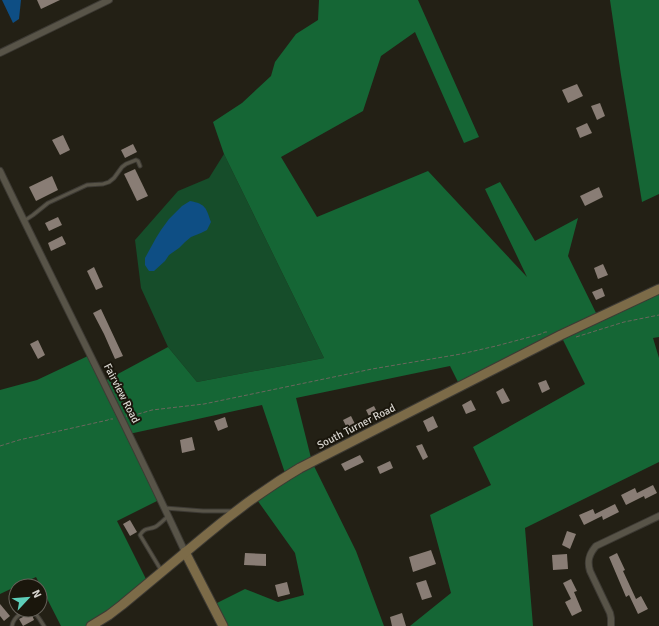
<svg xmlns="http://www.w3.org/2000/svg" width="659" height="626" viewBox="0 0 659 626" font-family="Signika,sans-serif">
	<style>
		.green { fill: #164d2a }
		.forest { fill: #156635 }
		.water { fill: #0e4e84 }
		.building { fill: #897d75 }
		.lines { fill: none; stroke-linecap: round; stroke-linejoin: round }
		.lane-casing { stroke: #3d3a34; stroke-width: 5 }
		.street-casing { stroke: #3d3a34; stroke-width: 8 }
		.secondary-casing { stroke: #3d3a34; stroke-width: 11 }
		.path { stroke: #6a675d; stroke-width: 1; stroke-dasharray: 4 2; stroke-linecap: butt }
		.lane { stroke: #585448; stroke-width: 3 }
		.street { stroke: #585448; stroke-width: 6 }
		.secondary { stroke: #7c6b48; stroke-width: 9 }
		.labels { text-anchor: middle; stroke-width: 4; stroke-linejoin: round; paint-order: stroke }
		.street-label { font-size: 11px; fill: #d8d5cf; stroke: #1a160c }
	</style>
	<rect width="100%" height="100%" fill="#232015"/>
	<path class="green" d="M224,154L324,358L197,382L168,347L141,288L135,240L178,191L209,178Z"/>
	<g class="forest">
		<path d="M319,0H418L479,137L464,143L415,32L381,56L363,111L281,157L317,217L428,171L527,277L485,189L500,182L535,241L578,218L568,256L598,317L659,289V337L653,338L659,358V462L525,528L533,626H410L451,593L430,515L491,485L473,447L585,384L561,336L460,386L450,366L296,398L312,462L356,551L384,626H223L213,605L245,589L278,602L304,595L295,553L255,497L286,476L262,405L129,434L161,499L117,521L148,583L91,626H61L36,577L0,594V390L37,380L90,355L103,382L168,347L197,382L324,358L224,154L213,122L242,103L271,76L275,62L296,34L318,20Z"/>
		<path d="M610,0H659V194L642,202L621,75Z"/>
	</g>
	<g class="water">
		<path d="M2,0H21L19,19L13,23Z"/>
		<path d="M190,201C206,204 206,208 211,222L207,230L201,233L191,237L185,242L179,248L169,255L165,261L154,271H149L145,265V258L156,238L161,230L169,219L182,206Z"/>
	</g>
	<g class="building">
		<path d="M37,0H60L41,9Z"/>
		<path d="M577,84L583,96L568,103L562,90Z"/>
		<path d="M600,103L605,116L597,120L591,106Z"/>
		<path d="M587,123L592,133L580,138L576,128Z"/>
		<path d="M63,135L70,150L60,155L52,140Z"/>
		<path d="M133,144L137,152L125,158L121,150Z"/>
		<path d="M135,169L148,196L137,201L124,174Z"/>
		<path d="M52,176L58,190L36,201L29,187Z"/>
		<path d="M599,187L603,197L585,206L580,196Z"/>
		<path d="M58,217L62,225L49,231L45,223Z"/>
		<path d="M62,236L66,244L51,251L48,243Z"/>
		<path d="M603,264L608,275L598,279L594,268Z"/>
		<path d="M94,267L103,287L96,290L87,271Z"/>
		<path d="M602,288L605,296L596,300L592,292Z"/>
		<path d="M101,309L123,356L115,359L104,334L93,313Z"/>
		<path d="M38,340L45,355L38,359L30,344Z"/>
		<path d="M546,380L550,389L542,393L538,383Z"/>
		<path d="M503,388L510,401L502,404L496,392Z"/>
		<path d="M471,400L476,410L466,414L462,405Z"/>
		<path d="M374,406L379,416L371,420L366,410Z"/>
		<path d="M351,416L356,426L348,430L343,420Z"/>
		<path d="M433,416L438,427L428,432L423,421Z"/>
		<path d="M225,417L228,427L218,431L214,421Z"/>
		<path d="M192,437L195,450L182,453L180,440Z"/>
		<path d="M422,444L428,457L423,460L416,446Z"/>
		<path d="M360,455L364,462L345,471L341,464Z"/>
		<path d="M390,461L393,468L380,474L377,467Z"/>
		<path d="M653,485L657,493L645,499L644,496L626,505L621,495L635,488L637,493Z"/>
		<path d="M615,504L619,512L603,520L602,516L584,525L579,515L593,509L595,514Z"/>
		<path d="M130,520L137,532L130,536L123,524Z"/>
		<path d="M567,531L576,534L570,549L562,545Z"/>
		<path d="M431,550L436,564L413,572L409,557Z"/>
		<path d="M245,553L266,554V566L244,565Z"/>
		<path d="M617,553L625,570L623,571L636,599L641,596L648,609L638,614L629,595L626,597L609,557Z"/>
		<path d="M567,554L568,569L553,570L552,555Z"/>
		<path d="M571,579L577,591L574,592L582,611L572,616L565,602L571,599L563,583Z"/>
		<path d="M426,580L432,597L422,600L416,583Z"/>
		<path d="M287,582L290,594L278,597L275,585Z"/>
		<path d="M0,604L10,616L4,621L0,616Z"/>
		<path d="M402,613L406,626H392L390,617Z"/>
		<path d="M29,614L32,615L34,620L23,626L19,619Z"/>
	</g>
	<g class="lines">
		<g class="lane-casing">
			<g id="lane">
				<path d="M24,221L33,215L48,203L87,185L103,184L109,182L114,178L122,167L126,164L136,160L138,161L140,166"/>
				<path d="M165,508L203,511H232"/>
				<path d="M161,570L140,535C145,527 148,530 155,527C159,525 164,519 169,516"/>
				<path d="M12,626C13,618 25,607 34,613C38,615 41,622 44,626"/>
			</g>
		</g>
		<g class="street-casing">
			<g id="street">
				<path d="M0,53L109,0"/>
				<path d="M0,171C61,298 126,424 185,552"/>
				<path d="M611,626V618L610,613L590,571C587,561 589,554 596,546L659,516"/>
			</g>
		</g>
		<g class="secondary-casing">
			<g id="secondary">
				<path d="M185,552L223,626"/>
				<path d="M91,626L109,615L122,605C150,582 177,559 205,536C235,511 266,488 300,468L561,335L659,289"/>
			</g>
		</g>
		<g class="path">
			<path d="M576,337L624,322L659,315"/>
			<path d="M126,416H132L135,415L152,410L204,404L372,369L461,354L496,346L541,334L545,332H549"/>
			<path d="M0,446L19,440L108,420L109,419H113"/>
		</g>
		<use href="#lane" class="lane"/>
		<use href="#street" class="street"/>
		<use href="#secondary" class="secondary"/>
	</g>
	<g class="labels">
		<g class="street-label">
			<text transform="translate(122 393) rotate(63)" y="4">Fairview Road</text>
			<text transform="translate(356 426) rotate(-27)" y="4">South Turner Road</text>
		</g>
	</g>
	<g transform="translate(28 598) rotate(64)"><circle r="19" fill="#1a160c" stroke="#66625a"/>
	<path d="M0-3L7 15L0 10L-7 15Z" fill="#5dceb9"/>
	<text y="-6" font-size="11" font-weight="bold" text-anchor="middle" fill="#d8d5cf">N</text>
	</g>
</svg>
